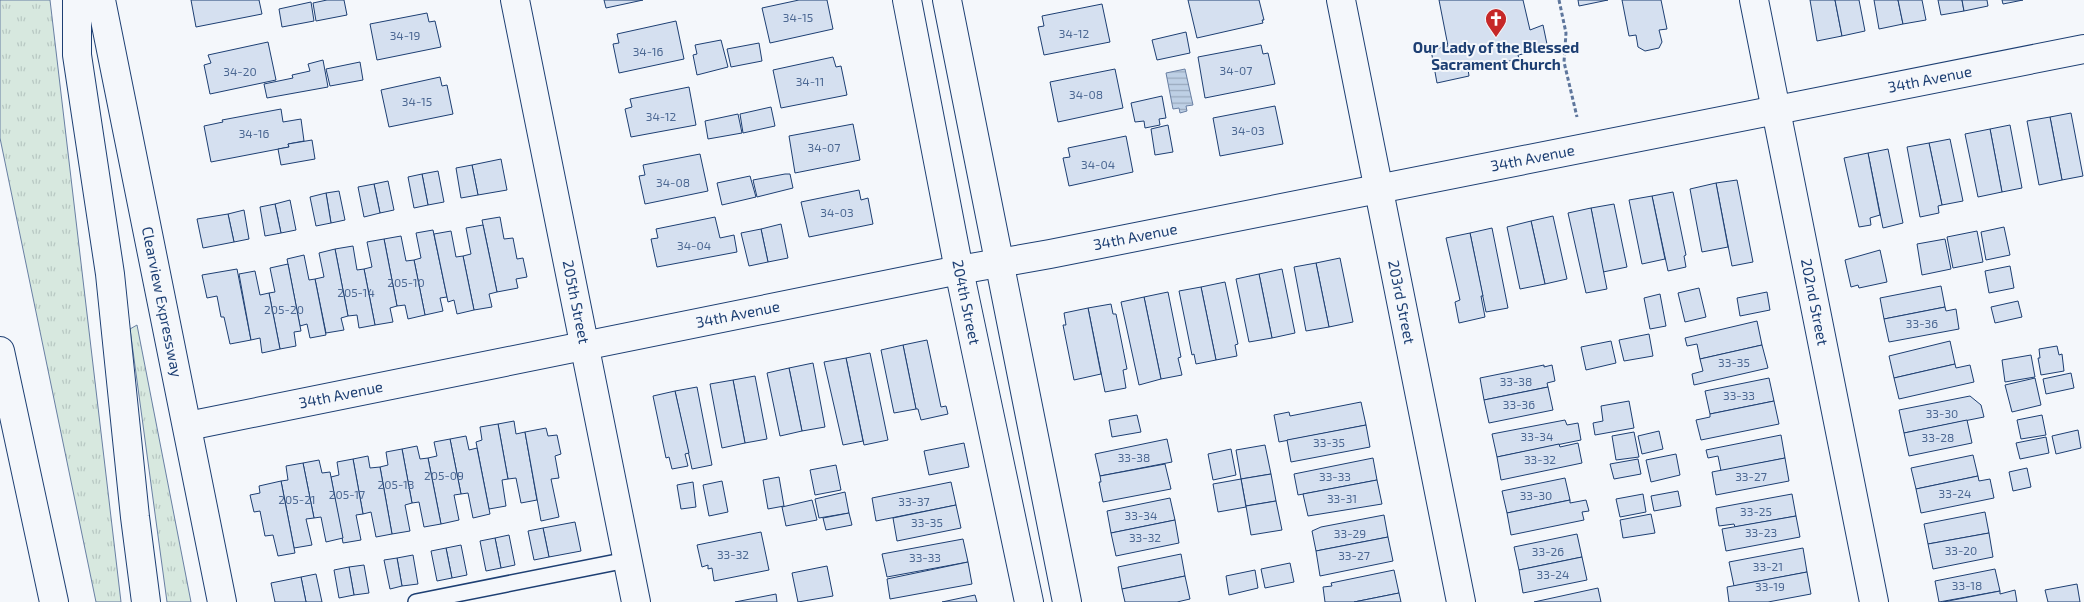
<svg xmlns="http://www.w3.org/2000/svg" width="2084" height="602" viewBox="0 0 2084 602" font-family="'Exo 2',sans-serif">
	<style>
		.grass { fill: url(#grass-tufts); stroke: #687fa3 }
		.water { fill: url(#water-rules); stroke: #687fa3 }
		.building { fill: #d5e0f0; stroke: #1d3f73 }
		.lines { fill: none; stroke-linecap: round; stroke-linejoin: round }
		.service-casing { stroke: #1d3f73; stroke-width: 18 }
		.minor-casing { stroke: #1d3f73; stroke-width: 30 }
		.tertiary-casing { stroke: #1d3f73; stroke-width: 30 }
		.motorway-casing { stroke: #1d3f73; stroke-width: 30 }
		.path { stroke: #5e769c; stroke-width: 3; stroke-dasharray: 4 2.5; stroke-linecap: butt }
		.service { stroke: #f4f7fb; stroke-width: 15 }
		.minor { stroke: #f4f7fb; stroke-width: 28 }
		.tertiary { stroke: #f4f7fb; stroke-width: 28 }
		.motorway { stroke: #f4f7fb; stroke-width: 28 }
		.labels { text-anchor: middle; stroke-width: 4; stroke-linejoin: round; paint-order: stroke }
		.number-label { font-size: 12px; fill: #4b6792 }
		.poi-label { font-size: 15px; font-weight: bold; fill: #1d3f73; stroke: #f4f7fb }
		.street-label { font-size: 15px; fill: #1d3f73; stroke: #f4f7fb }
	</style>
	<defs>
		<pattern id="grass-tufts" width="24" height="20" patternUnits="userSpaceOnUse" patternTransform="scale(1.25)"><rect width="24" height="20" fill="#d7e8df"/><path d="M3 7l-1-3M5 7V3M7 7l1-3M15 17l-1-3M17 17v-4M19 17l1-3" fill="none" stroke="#b8c8c3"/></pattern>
		<pattern id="water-rules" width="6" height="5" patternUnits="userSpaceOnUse" patternTransform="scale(1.25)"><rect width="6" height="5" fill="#bed0e5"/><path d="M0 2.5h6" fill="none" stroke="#9aaabe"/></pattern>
	</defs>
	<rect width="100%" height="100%" fill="#f4f7fb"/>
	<g class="grass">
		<path d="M0,0H50L121,602H96L0,138Z"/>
		<path d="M137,325L191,602H167L130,329Z"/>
	</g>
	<path class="water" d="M1185,69L1193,105L1186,106L1187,111L1180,113L1179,108L1173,109L1166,73Z"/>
	<g class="building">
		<path d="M191,0H259L262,14L196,27Z"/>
		<path d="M327,0H344L347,15L316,21L313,3Z"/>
		<path d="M604,0H643L606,8Z"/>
		<path d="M799,0H827L833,29L770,43L762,8Z"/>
		<path d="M1188,0H1259L1264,20H1262L1263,23L1197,38Z"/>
		<path d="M1439,0H1523L1530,30L1543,25L1548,49L1518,55L1519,59L1468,69L1469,76L1437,83L1431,50L1448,46Z"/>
		<path d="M1578,0H1608L1579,6Z"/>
		<path d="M1622,0H1661L1667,29L1659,30L1662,42L1659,48L1645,51L1638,47L1636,35L1629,36Z"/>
		<path d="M1810,0H1835L1842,36L1817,41Z"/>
		<path d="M1835,0H1859L1865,31L1842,36Z"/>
		<path d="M1874,0H1898L1903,24L1879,29Z"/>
		<path d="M1898,0H1922L1926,20L1903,24Z"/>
		<path d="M1938,0H1962L1964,11L1941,15Z"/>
		<path d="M1962,0H1987L1988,6L1964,11Z"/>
		<path d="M2002,0H2023L2003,4Z"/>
		<path d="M311,2L314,21L282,27L279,9Z"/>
		<path d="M1102,4L1110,42L1044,55L1038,27L1044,26L1042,16Z"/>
		<path d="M427,13L429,22L435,21L441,47L377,60L370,24Z"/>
		<path d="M676,21L684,59L619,73L613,44L619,43L617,34Z"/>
		<path d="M1186,32L1190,53L1157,60L1152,40Z"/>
		<path d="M721,40L728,67L697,75L693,55L697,54L695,45Z"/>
		<path d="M268,42L276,80L210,94L204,65L211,63L208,55Z"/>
		<path d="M759,43L762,61L731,67L727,49Z"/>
		<path d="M1261,45L1263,54L1268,53L1275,84L1205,98L1198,57Z"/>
		<path d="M833,57L836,67L841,66L847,95L781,108L773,70Z"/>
		<path d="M323,60L328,87L267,98L264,84L293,78L292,75L310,71L308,64Z"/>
		<path d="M360,62L363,80L330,86L326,69Z"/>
		<path d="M1115,69L1123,108L1058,122L1050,82Z"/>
		<path d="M440,77L442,86L447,85L453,114L389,127L381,90Z"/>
		<path d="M689,87L696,125L631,137L625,109L632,107L630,99Z"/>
		<path d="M1162,96L1166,118L1159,119L1160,125L1145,128L1144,121L1135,122L1131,103Z"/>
		<path d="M1275,106L1283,144L1220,156L1213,118Z"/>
		<path d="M771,107L775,126L743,133L740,114Z"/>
		<path d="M281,109L283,122L301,119L304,141L288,144L289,147L211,162L204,126L223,122L222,120Z"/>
		<path d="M2071,113L2083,176L2062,180L2050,117Z"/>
		<path d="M738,114L742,133L708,139L705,121Z"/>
		<path d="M2050,117L2062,180L2039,185L2027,121Z"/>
		<path d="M853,124L860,160L795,173L789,136Z"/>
		<path d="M1168,125L1173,152L1155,155L1151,129Z"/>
		<path d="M2010,125L2022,188L2002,192L1990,129Z"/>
		<path d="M1990,129L2002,192L1978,197L1965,134Z"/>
		<path d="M1126,136L1133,172L1069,186L1063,158L1070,157L1068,148Z"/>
		<path d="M1950,139L1963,201L1942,205L1929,143Z"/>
		<path d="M312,140L315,159L281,165L278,149L289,147L288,144Z"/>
		<path d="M1929,143L1942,205L1938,206L1939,213L1920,217L1907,147Z"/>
		<path d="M1888,149L1903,223L1883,228L1868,153Z"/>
		<path d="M1868,153L1880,215L1870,218L1871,225L1859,227L1844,158Z"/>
		<path d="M700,154L708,191L645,204L639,176L645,175L643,165Z"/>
		<path d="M501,159L507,190L478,195L472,165Z"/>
		<path d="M472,165L478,195L461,198L456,168Z"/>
		<path d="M438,171L444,202L428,205L422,174Z"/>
		<path d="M422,174L428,205L414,208L408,177Z"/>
		<path d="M785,174H790L793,188L757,197L753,180Z"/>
		<path d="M750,176L756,197L722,205L717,183Z"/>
		<path d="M1737,180L1753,262L1732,266L1716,183Z"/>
		<path d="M388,181L394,210L380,213L374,184Z"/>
		<path d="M1716,183L1728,247L1702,252L1690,189Z"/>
		<path d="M374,184L380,213L364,217L358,187Z"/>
		<path d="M859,190L861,200L868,198L873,224L809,237L801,202Z"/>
		<path d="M339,191L345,220L331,223L326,193Z"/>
		<path d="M1673,192L1686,255L1684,256L1686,267L1668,271L1652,196Z"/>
		<path d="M326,193L331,223L316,226L310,197Z"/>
		<path d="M1652,196L1665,259L1642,264L1629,200Z"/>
		<path d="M290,200L296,230L281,233L275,204Z"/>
		<path d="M275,204L281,233L265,236L260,207Z"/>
		<path d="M1614,204L1627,267L1603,272L1591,208Z"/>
		<path d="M1591,208L1607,289L1586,293L1568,213Z"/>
		<path d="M244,210L249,239L234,242L228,214Z"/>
		<path d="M228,214L234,242L203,248L197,219Z"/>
		<path d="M1553,216L1567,279L1545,284L1531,221Z"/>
		<path d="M500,217L504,239L513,238L517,259L523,258L527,277L516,279L518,288L497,292L482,220Z"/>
		<path d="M715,217L720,238L734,235L737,252L657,267L651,239L658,238L656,229Z"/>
		<path d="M1531,221L1545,284L1520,289L1507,227Z"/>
		<path d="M781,224L788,258L768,262L761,229Z"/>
		<path d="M483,225L497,292L489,294L492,307L474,310L463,256L471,254L466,228Z"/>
		<path d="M2004,227L2010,255L1986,260L1981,232Z"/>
		<path d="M1492,228L1508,308L1486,312L1470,233Z"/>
		<path d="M761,229L768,262L749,266L741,233Z"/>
		<path d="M433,230L447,297L440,298L443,311L425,315L414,260L421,258L416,233Z"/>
		<path d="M451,231L456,257L463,256L474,310L457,314L454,300L448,302L434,234Z"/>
		<path d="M1977,231L1983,262L1953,268L1947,237Z"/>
		<path d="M1470,233L1483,296H1481L1485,317L1459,323L1455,302L1460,300L1446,238Z"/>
		<path d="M401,236L406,261L414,260L425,315L408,319L405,305L397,306L384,239Z"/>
		<path d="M384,239L397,306L390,308L393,322L375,325L364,269L372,267L367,242Z"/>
		<path d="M1945,239L1951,269L1922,275L1917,244Z"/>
		<path d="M353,246L357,270L364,269L375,325L359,328L357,315L348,316L335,249Z"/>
		<path d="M335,249L348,316L341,318L344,330L326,333L315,279L324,277L319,253Z"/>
		<path d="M1880,250L1887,282L1859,288L1858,285L1851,287L1845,260Z"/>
		<path d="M304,255L309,280L315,279L326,335L310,338L307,324L300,326L287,259Z"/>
		<path d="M1340,258L1353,322L1329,327L1316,263Z"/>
		<path d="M1316,263L1329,327L1306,331L1294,267Z"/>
		<path d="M288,264L301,331L294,332L296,346L280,349L269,293L275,292L270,268Z"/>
		<path d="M2010,266L2014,288L1989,293L1985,271Z"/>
		<path d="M237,269L251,340L230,344L224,317H221L217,296L207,298L202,275Z"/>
		<path d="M1282,269L1295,333L1272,338L1259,274Z"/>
		<path d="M255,271L260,295L269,293L280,349L262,353L260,338L251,340L239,274Z"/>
		<path d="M1259,274L1272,338L1249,342L1236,279Z"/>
		<path d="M1225,282L1238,344L1235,345L1237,356L1216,360L1201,287Z"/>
		<path d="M1941,286L1945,307L1884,319L1880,298Z"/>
		<path d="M1201,287L1216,360L1196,364L1194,354L1192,355L1179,291Z"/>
		<path d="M1699,288L1706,317L1685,322L1678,293Z"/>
		<path d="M1168,292L1181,357L1178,358L1182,375L1161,379L1144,297Z"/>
		<path d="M1767,292L1770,310L1740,316L1737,298Z"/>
		<path d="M1660,294L1666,326L1650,329L1644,298Z"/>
		<path d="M1144,297L1161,379L1139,385L1121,302Z"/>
		<path d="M2018,301L2022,317L1995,323L1991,307Z"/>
		<path d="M1111,304L1113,314H1116L1127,369L1123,370L1126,388L1105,392L1088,308Z"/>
		<path d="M1945,307L1946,311L1956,309L1959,329L1889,342L1884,319Z"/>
		<path d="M1088,308L1101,374L1074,380L1063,325H1066L1064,313Z"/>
		<path d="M1757,321L1762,345L1700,359L1697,344L1687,346L1685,338Z"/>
		<path d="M1649,334L1653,356L1624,361L1619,340Z"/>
		<path d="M927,340L941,407L946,406L948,414L921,420L918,409H916L903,345Z"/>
		<path d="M1611,341L1616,363L1586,370L1581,347Z"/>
		<path d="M1950,341L1955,364L1894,378L1889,356Z"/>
		<path d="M903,345L916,409L894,413L881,350Z"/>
		<path d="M1762,345L1768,368L1694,385L1692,374L1703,371L1700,359Z"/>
		<path d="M2057,346L2059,355L2062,354L2064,371L2041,375L2038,358H2040L2039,349Z"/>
		<path d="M870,353L888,440L864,445L846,358Z"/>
		<path d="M2031,355L2035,377L2005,382L2002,360Z"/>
		<path d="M846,358L863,441L843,445L824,362Z"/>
		<path d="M813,363L825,427L802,431L789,368Z"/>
		<path d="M1955,364L1956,368L1970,365L1974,382L1899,399L1894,378Z"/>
		<path d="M1544,365V367L1552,365L1555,381L1547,383L1548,387L1484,400L1480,378Z"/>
		<path d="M789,368L802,431L780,436L767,373Z"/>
		<path d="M2071,373L2074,388L2046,394L2043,379Z"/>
		<path d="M755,376L767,439L745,443L733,380Z"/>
		<path d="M1769,378L1774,401L1710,414L1705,391Z"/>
		<path d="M2035,378L2041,405L2012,412L2005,385Z"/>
		<path d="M733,380L745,443L722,448L710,384Z"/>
		<path d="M697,387L712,465L692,469L675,391Z"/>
		<path d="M1548,387L1553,410L1489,423L1484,400Z"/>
		<path d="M675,391L689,453L685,454L688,466L672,469L669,457L666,458L653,396Z"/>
		<path d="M1970,396L1981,405L1984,417L1904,433L1899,410Z"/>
		<path d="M1629,401L1634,428L1595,435L1593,423L1603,421L1601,406Z"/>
		<path d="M1774,401L1779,424L1701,440L1696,420L1710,417V414Z"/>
		<path d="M1361,402L1366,425L1279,442L1274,415L1289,412L1290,416Z"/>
		<path d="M1137,415L1141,432L1112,437L1109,420Z"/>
		<path d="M2042,415L2046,435L2021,439L2017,420Z"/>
		<path d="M1565,420L1567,425L1578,423L1581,440L1497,457L1492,434Z"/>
		<path d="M1967,420L1972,443L1909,456L1904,433Z"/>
		<path d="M514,421L516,434L525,432L537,500L521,503L516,478L508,479L498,424Z"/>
		<path d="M498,424L508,479L502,480L506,506L489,509L476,442L482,440L480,427Z"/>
		<path d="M1366,425L1370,447L1291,462L1287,440Z"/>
		<path d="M546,428L548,436L557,435L561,454L555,456L559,478L551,479L559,517L541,521L525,432Z"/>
		<path d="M2078,430L2081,448L2056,454L2052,436Z"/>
		<path d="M1659,431L1663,449L1642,454L1638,436Z"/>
		<path d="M1634,432L1639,457L1616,460L1612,436Z"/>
		<path d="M1781,435L1785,458L1721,471L1718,456L1708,458L1706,450Z"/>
		<path d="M466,436L469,450L477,448L490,514L473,518L468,493L461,494L450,439Z"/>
		<path d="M2046,437L2049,453L2020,459L2016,443Z"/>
		<path d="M450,439L461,494L454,495L459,520L441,524L428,458L437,456L434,442Z"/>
		<path d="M1167,439L1172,462L1100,476L1095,454Z"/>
		<path d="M964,443L969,467L929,475L924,451Z"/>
		<path d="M1578,443L1582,463L1501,480L1497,457L1559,444L1560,447Z"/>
		<path d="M1265,445L1271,474L1241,479L1236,450Z"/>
		<path d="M417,446L420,459L428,458L441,524L424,527L419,502L412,503L402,449Z"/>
		<path d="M402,449L412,503L405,505L410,531L392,534L380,467L388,465L386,452Z"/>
		<path d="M1231,449L1236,475L1213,480L1208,454Z"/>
		<path d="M1676,454L1680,475L1651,482L1646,460Z"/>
		<path d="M1973,455L1978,476L1916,489L1911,468Z"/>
		<path d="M368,456L370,468L380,467L392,534L376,537L371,512L363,514L353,459Z"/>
		<path d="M1373,458L1377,480L1298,495L1294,474Z"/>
		<path d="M1785,458L1789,481L1716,495L1712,472Z"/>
		<path d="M353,459L363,514L356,515L361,540L343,543L331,477L339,475L337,462Z"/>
		<path d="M1638,459L1641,474L1614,479L1610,464Z"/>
		<path d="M319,460L322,473L330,472L343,538L326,542L321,517L314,518L303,463Z"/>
		<path d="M303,463L314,518L306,519L312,545L294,548L281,481L288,480L286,466Z"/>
		<path d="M1165,464L1171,489L1103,502L1099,482H1101L1100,476Z"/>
		<path d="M836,465L841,490L815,495L810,470Z"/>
		<path d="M2027,468L2031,487L2013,491L2009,472Z"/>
		<path d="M1271,474L1276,501L1246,506L1241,479Z"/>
		<path d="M1978,476L1979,481L1990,479L1994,498L1921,513L1916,489Z"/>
		<path d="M779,477L784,506L768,509L763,480Z"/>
		<path d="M1565,478L1570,500L1507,513L1502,491Z"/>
		<path d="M1241,479L1246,507L1218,512L1213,484Z"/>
		<path d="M1377,480L1382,504L1308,516L1303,494Z"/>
		<path d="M281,481L295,553L278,556L273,535L265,536L260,511L254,512L250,495L260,493L259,486Z"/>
		<path d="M722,481L728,512L709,516L703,485Z"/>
		<path d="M693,482L696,507L681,509L677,485Z"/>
		<path d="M951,482L956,505L876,521L872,498Z"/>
		<path d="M1678,491L1681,506L1654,511L1651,496Z"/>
		<path d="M845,492L849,513L819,518L815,499Z"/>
		<path d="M1643,494L1646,512L1620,517L1616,499Z"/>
		<path d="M1792,494L1796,516L1735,527L1734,524L1719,526L1716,508Z"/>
		<path d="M1170,498L1175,520L1111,533L1107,511Z"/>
		<path d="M812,500L817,520L786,526L782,507Z"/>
		<path d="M1570,500V503L1586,500L1589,511L1582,512L1584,520L1511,535L1507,513Z"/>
		<path d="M1276,501L1282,530L1251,535L1246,506Z"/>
		<path d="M956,505L961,528L897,541L893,518Z"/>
		<path d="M1985,512L1989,533L1928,544L1924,524Z"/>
		<path d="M849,513L852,525L826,530L823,518Z"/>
		<path d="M1651,514L1655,533L1623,538L1620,520Z"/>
		<path d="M1384,515L1388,537L1316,551L1312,531L1321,527Z"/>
		<path d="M1796,516L1800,537L1726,551L1722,529Z"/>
		<path d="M1175,520L1179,543L1116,556L1111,533Z"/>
		<path d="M575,522L581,551L549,557L543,528Z"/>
		<path d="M543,528L549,557L534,560L528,531Z"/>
		<path d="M761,532L769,570L714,581L712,568L708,569V565L702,567L697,545Z"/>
		<path d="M1989,533L1993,557L1933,569L1928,544Z"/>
		<path d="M1577,534L1582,557L1519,570L1514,547Z"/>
		<path d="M509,535L515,565L501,568L495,538Z"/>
		<path d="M1388,537L1393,561L1320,576L1316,551Z"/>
		<path d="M495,538L501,568L486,571L480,541Z"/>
		<path d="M963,539L968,562L887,577L882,554Z"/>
		<path d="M461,545L467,575L452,578L446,548Z"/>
		<path d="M446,548L452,578L437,581L431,551Z"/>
		<path d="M1803,548L1807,572L1734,586L1729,562Z"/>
		<path d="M1181,554L1185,576L1122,589L1118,567Z"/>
		<path d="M413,555L418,584L402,586L397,558Z"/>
		<path d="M1582,557L1587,580L1523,593L1519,570Z"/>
		<path d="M397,558L402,586L390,589L384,560Z"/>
		<path d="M968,562L972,584L890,599L887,579Z"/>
		<path d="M1290,563L1294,582L1265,588L1261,569Z"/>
		<path d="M364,565L369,593L354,595L349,567Z"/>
		<path d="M827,566L833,596L798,602L792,573Z"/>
		<path d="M349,567L354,595L339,598L334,570Z"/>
		<path d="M1995,569L2000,591L1939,602L1935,581Z"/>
		<path d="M1255,570L1258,588L1229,595L1226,576Z"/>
		<path d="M1394,570L1399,593L1354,602H1325L1323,587L1332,586L1331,583Z"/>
		<path d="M1807,572L1811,594L1768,602H1729L1727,587Z"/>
		<path d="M316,574L322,602H306L301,577Z"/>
		<path d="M1185,576L1190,599L1177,602H1125L1122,589Z"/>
		<path d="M301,577L306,602H275L271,583Z"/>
		<path d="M2077,584L2080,602H2048L2045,590Z"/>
		<path d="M1598,588L1601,602H1534Z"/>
		<path d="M2015,590L2017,602H1943L2000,591V594Z"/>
		<path d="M1399,593L1401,602H1354Z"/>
		<path d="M776,594L777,602H735Z"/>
		<path d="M975,595L977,602H942Z"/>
	</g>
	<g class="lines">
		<g class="service-casing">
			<path id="service" d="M416,602L627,560"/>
		</g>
		<g class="minor-casing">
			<g id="minor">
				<path id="s1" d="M515,0L636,602"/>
				<path id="s2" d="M907,0L959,270L1029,602"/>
				<path d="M947,0L1067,602"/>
				<path id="s3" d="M1341,0L1461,602"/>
				<path id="s4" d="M1754,0L1874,602"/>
				<path id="s5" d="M188,426L959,270L1050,254L2084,49"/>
			</g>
		</g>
		<g class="tertiary-casing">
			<g id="tertiary">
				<path id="s6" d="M101,0L222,602"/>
			</g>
		</g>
		<g class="motorway-casing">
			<g id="motorway">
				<path d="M77,0V55L110,274L135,517L146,602"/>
				<path d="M0,351L54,602"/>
			</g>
		</g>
		<path class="path" d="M1559,0L1566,33L1564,62L1577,117"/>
		<use href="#service" class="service"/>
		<use href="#minor" class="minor"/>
		<use href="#tertiary" class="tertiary"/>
		<use href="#motorway" class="motorway"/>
	</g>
	<defs>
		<g id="church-pin" transform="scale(1.125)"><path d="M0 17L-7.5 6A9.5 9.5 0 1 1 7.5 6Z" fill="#c62828" stroke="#f4f7fb"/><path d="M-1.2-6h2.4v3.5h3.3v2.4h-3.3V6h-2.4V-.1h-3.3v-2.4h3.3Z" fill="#fff"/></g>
	</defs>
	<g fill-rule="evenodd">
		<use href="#church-pin" x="1496" y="19"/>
	</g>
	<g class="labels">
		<g class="number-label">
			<text x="798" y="22">34-15</text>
			<text x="1074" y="38">34-12</text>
			<text x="405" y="40">34-19</text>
			<text x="648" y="56">34-16</text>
			<text x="1236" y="75">34-07</text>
			<text x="240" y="76">34-20</text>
			<text x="810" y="86">34-11</text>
			<text x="1086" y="99">34-08</text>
			<text x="417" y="106">34-15</text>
			<text x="661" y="121">34-12</text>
			<text x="1248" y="135">34-03</text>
			<text x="254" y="138">34-16</text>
			<text x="824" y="152">34-07</text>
			<text x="1098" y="169">34-04</text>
			<text x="673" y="187">34-08</text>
			<text x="837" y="217">34-03</text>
			<text x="694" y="250">34-04</text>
			<text x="406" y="287">205-10</text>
			<text x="356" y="297">205-14</text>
			<text x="284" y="314">205-20</text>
			<text x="1922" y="328">33-36</text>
			<text x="1734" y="367">33-35</text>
			<text x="1516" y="386">33-38</text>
			<text x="1739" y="400">33-33</text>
			<text x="1519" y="409">33-36</text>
			<text x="1942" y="418">33-30</text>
			<text x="1537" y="441">33-34</text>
			<text x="1938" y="442">33-28</text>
			<text x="1329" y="447">33-35</text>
			<text x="1134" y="462">33-38</text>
			<text x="1540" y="464">33-32</text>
			<text x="444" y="480">205-09</text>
			<text x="1335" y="481">33-33</text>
			<text x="1751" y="481">33-27</text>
			<text x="396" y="489">205-13</text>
			<text x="1955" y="498">33-24</text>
			<text x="347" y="499">205-17</text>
			<text x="1536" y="500">33-30</text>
			<text x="1342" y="503">33-31</text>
			<text x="297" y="504">205-21</text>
			<text x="914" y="506">33-37</text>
			<text x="1756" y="516">33-25</text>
			<text x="1141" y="520">33-34</text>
			<text x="927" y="527">33-35</text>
			<text x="1761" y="537">33-23</text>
			<text x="1350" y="538">33-29</text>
			<text x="1145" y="542">33-32</text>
			<text x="1961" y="555">33-20</text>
			<text x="1548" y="556">33-26</text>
			<text x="733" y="559">33-32</text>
			<text x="1354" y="560">33-27</text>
			<text x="925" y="562">33-33</text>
			<text x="1768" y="571">33-21</text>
			<text x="1553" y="579">33-24</text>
			<text x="1967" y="590">33-18</text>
			<text x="1770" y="591">33-19</text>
		</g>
		<g class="poi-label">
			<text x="1496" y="53">Our Lady of the Blessed<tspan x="1496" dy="17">Sacrament Church</tspan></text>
		</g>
		<g class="street-label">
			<text dy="5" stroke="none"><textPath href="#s5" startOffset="1776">34th Avenue</textPath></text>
			<text dy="5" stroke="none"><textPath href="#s5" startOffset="1371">34th Avenue</textPath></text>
			<text dy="5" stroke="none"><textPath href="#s5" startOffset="966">34th Avenue</textPath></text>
			<text dy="5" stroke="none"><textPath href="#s6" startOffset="308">Clearview Expressway</textPath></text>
			<text dy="5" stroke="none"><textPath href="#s1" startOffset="308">205th Street</textPath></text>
			<text dy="5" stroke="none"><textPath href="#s2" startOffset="308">204th Street</textPath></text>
			<text dy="5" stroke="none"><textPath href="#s3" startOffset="308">203rd Street</textPath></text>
			<text dy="5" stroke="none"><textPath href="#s4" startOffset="308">202nd Street</textPath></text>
			<text dy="5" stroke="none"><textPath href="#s5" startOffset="561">34th Avenue</textPath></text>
			<text dy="5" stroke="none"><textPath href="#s5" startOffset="156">34th Avenue</textPath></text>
		</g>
	</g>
</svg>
